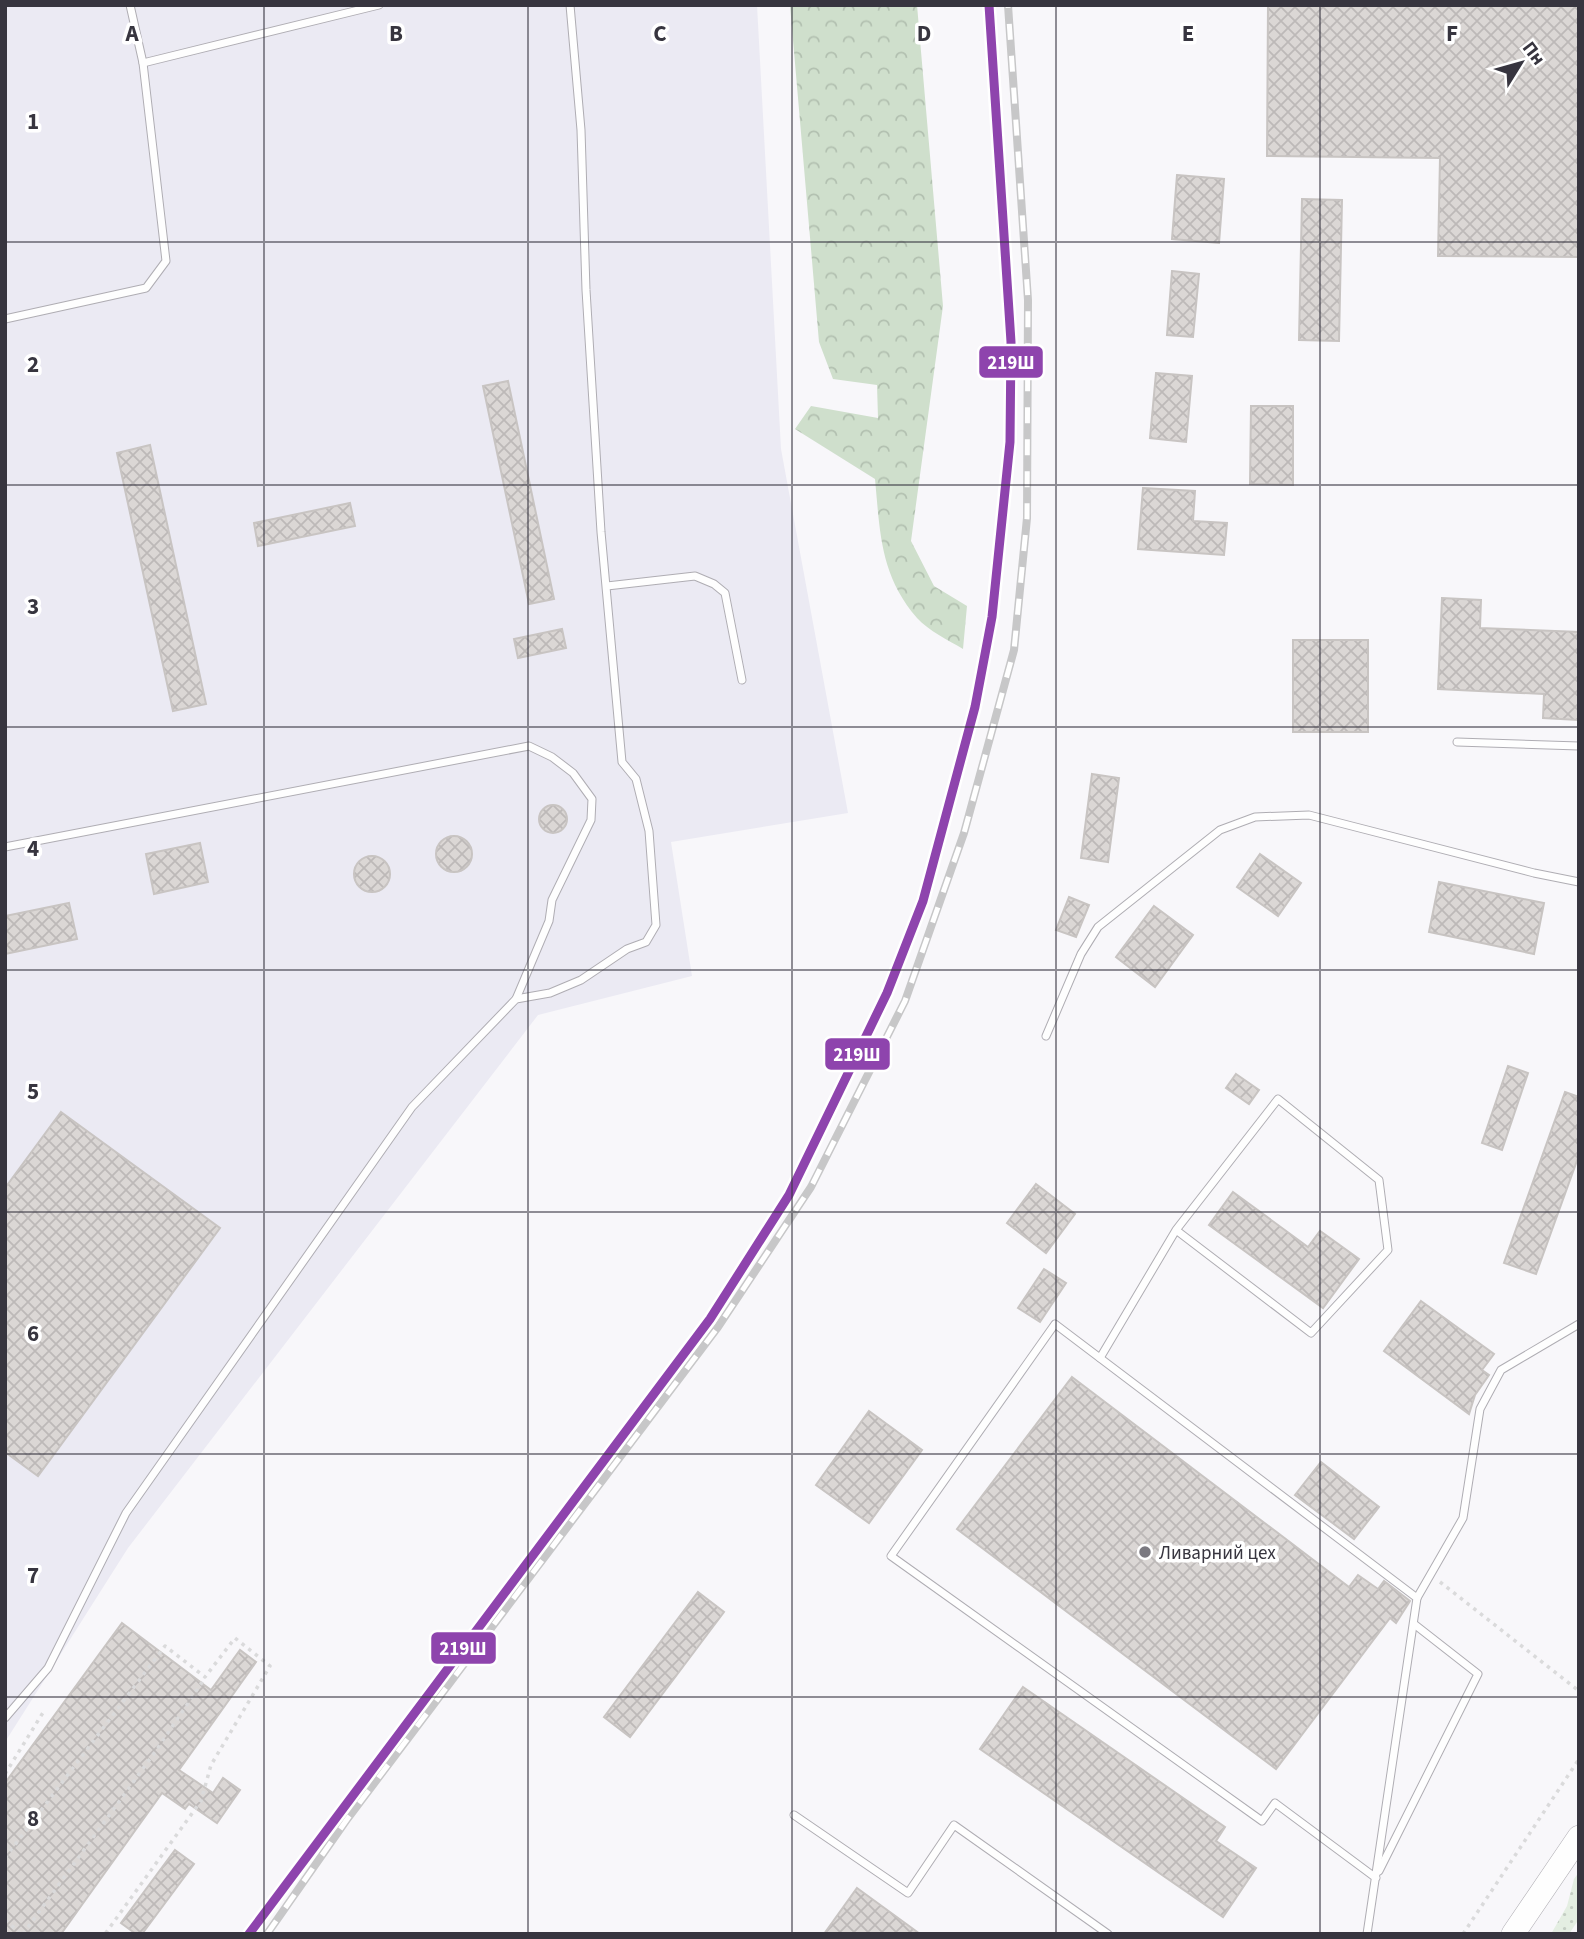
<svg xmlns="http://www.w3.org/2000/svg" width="1584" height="1939" viewBox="0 0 1584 1939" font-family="'Source Sans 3',sans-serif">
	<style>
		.built { fill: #ebeaf3 }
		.grass { fill: url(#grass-dots) }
		.forest { fill: url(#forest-crowns) }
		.building { fill: url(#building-cross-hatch); stroke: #c8c4c2; stroke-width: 2 }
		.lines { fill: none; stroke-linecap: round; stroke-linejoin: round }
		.service-casing { stroke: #afadb3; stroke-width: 9 }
		.primary-casing { stroke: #afadb3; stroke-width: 24 }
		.path { stroke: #dadadb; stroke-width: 3.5; stroke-dasharray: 3.5 5; stroke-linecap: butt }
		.service { stroke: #fefefe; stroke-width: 7 }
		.primary { stroke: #fefefe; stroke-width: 23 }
		.rail-casing { stroke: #c7c7c8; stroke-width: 8 }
		.rail { stroke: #fff; stroke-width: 5; stroke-dasharray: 16; stroke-linecap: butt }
		.rail-1-casing { stroke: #fff; stroke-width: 14 }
		.rail-1 { stroke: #8e44ad; stroke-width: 9 }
		.grid { fill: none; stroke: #37353f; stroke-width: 2; stroke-opacity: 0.55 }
		.poi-dot { fill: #7b7980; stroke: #fff; stroke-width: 2.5 }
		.labels { text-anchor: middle; stroke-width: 7; stroke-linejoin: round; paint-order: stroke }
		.poi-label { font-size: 19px; fill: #37353f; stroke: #fff; text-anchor: start }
		.grid-label { font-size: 23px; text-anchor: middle; font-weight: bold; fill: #37353f; stroke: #fff; stroke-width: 7; stroke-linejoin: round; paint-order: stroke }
		.line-badge { stroke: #fff; stroke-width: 2.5 }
		.badge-label { font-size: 19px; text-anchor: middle; font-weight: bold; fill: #fff }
	</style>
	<defs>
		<pattern id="grass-dots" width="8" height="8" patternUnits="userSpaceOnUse" patternTransform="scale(1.75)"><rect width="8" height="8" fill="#e4eee2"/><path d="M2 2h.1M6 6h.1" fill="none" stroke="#c4cdc3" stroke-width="1.8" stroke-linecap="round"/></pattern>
		<pattern id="forest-crowns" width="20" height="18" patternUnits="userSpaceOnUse" patternTransform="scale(1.75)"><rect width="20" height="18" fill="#cfdfcc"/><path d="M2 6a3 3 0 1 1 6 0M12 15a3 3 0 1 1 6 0" fill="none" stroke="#b2c0b0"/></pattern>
		<pattern id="building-cross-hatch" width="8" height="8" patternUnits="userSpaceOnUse" patternTransform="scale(1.75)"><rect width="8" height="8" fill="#dbd7d5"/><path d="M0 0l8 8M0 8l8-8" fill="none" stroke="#bdb9b8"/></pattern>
	</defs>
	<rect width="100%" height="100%" fill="#f8f7fa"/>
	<path class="built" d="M5,5H757L781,449L848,813L671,842L692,976L538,1015L128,1548L5,1742Z"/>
	<path class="grass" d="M1579,1872V1919L1569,1934H1551L1567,1906L1574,1879Z"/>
	<path class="forest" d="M790,5H917L943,306L911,541L934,586L967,606L963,649C948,640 929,631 917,618C880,575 880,532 875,479L795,429L811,406L878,418L877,385L833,379L819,342Z"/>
	<g class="building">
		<path d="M1268,5H1579V257L1438,256L1440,158L1267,156Z"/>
		<path d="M1177,175L1224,179L1219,243L1172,239Z"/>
		<path d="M1302,199L1342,200L1339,341L1299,340Z"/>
		<path d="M1172,271L1199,274L1193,337L1167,335Z"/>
		<path d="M1156,373L1192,376L1186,442L1150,438Z"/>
		<path d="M508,381L554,599L529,604L483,386Z"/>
		<path d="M1251,406H1293V485L1250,484Z"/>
		<path d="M150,445L206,704L173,711L117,453Z"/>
		<path d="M1143,488L1195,491L1193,521L1227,523L1224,555L1138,549Z"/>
		<path d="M350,503L355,526L258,546L254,523Z"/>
		<path d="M1442,598L1481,600L1480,628L1579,632L1578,720L1543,718L1544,694L1438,689Z"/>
		<path d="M562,629L566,648L518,658L514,639Z"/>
		<rect x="1293" y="640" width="75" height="92"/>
		<path d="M1092,774L1119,778L1108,862L1081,858Z"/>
		<circle cx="553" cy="819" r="14"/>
		<circle cx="454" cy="854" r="18"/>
		<path d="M200,843L208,882L154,894L146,854Z"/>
		<path d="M1260,854L1301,883L1278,916L1237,887Z"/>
		<circle cx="372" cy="874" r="18"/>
		<path d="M1439,882L1544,903L1534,954L1429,932Z"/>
		<path d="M1069,897L1089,905L1076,937L1056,930Z"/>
		<path d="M69,903L77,939L5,954V916Z"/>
		<path d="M1154,906L1193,935L1155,987L1116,957Z"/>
		<path d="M1508,1066L1528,1073L1502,1150L1482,1143Z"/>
		<path d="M1236,1074L1259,1090L1249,1104L1226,1088Z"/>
		<path d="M1565,1092L1579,1097V1155L1536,1274L1504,1263Z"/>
		<path d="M61,1112L220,1228L38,1476L5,1452V1188Z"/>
		<path d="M1036,1184L1075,1214L1046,1253L1007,1223Z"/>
		<path d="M1233,1192L1308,1247L1320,1231L1359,1259L1323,1308L1209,1225Z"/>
		<path d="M1044,1269L1066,1283L1040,1322L1018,1308Z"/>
		<path d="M1421,1301L1494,1354L1482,1370L1489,1375L1475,1395L1469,1414L1384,1351Z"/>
		<path d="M1072,1377L1349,1587L1358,1575L1378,1589L1384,1581L1410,1601L1396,1623L1390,1618L1276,1769L957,1529Z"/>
		<path d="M869,1411L922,1450L869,1523L816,1485Z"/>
		<path d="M1321,1462L1379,1507L1354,1539L1295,1495Z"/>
		<path d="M698,1592L724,1612L630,1737L604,1717Z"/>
		<path d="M122,1623L211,1690L240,1650L256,1662L179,1770L213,1793L223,1778L240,1790L217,1823L189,1804L185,1809L162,1793L61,1934H5V1783Z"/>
		<path d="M1023,1687L1225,1827L1216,1841L1256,1868L1223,1917L980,1749Z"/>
		<path d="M175,1850L194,1864L142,1934H136L121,1923Z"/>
		<path d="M857,1888L920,1934H824Z"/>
	</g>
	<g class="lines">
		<g class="service-casing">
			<g id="service">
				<path d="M130,5L143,63L379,5"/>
				<path d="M5,319L146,288L166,261L143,63"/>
				<path d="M607,586L695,576L714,584L725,593L742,680"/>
				<path d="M1457,742L1579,746"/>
				<path d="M5,847L529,746L552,757L573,773L592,799L591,820L552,900L549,921L516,999"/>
				<path d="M1046,1036L1081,954L1098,927L1220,830L1255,817L1309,815L1534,873L1579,882"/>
				<path d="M1100,1358L1176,1230L1311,1333L1388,1250L1379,1180L1278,1099L1176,1230"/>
				<path d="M1417,1598L1463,1518L1480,1409L1501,1370L1579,1324"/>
				<path d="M5,1718L48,1668L126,1513L412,1107L516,999L550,993L581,980L627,949L646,942L656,925L649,831L636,779L622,762L601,532L586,290L581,130L570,5"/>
				<path d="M794,1815L908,1893L954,1825L1108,1934"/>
				<path d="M1379,1871L1478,1674L1414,1624"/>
				<path d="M1367,1934L1417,1598L1055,1324L891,1556L1262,1821L1275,1803L1376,1878"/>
			</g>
		</g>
		<g class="primary-casing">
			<path id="primary" d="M1513,1934L1579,1837"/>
		</g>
		<g class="path">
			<path d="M1440,1582L1579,1691"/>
			<path d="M5,1774L44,1711"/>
			<path d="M5,1858L165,1646L205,1677L235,1638L270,1666L211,1765L201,1801L105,1934"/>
			<path d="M5,1920L21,1934"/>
			<path d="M23,1934L155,1752L205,1678"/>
			<path d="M1463,1934L1579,1759"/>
		</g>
		<use href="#service" class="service"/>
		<use href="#primary" class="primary"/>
		<g class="rail-casing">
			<path id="rail" d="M267,1934L348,1818L718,1327L811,1187L905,1001L964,833L1014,650L1027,518L1028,300L1008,5"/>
		</g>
		<use href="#rail" class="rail"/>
		<g class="rail-1-casing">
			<path id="rail-1" d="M249,1934L710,1319L789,1195L887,993L923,901L975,707L992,617L1010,442L1011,342L989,5"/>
		</g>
		<use href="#rail-1" class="rail-1"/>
	</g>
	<path class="grid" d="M264,5V1934M528,5V1934M792,5V1934M1056,5V1934M1320,5V1934M5,242H1579M5,485H1579M5,727H1579M5,970H1579M5,1212H1579M5,1454H1579M5,1697H1579"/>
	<circle class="poi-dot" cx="1145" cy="1552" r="7"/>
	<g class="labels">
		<g class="poi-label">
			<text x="1159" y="1559">Ливарний цех</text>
		</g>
	</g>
	<g class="grid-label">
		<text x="132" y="41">A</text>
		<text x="396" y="41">B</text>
		<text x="660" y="41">C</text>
		<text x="924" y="41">D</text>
		<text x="1188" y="41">E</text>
		<text x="1452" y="41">F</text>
		<text x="33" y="129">1</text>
		<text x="33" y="372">2</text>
		<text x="33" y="614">3</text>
		<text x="33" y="856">4</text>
		<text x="33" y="1099">5</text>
		<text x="33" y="1341">6</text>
		<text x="33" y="1583">7</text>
		<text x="33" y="1826">8</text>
	</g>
	<g class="line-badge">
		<rect x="978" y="345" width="66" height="34" rx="7" fill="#8e44ad"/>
		<rect x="824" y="1037" width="67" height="34" rx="7" fill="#8e44ad"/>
		<rect x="430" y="1631" width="67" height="34" rx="7" fill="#8e44ad"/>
	</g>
	<g class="badge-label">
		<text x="1011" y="369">219Ш</text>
		<text x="857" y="1061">219Ш</text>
		<text x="463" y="1655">219Ш</text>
	</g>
	<rect width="1584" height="1939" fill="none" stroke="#37353f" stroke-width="14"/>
	<g transform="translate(1521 63) rotate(53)" stroke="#ffffff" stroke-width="5" paint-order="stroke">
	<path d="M0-5L12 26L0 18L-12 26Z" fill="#37353f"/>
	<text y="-10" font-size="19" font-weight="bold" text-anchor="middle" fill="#37353f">Пн</text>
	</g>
</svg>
